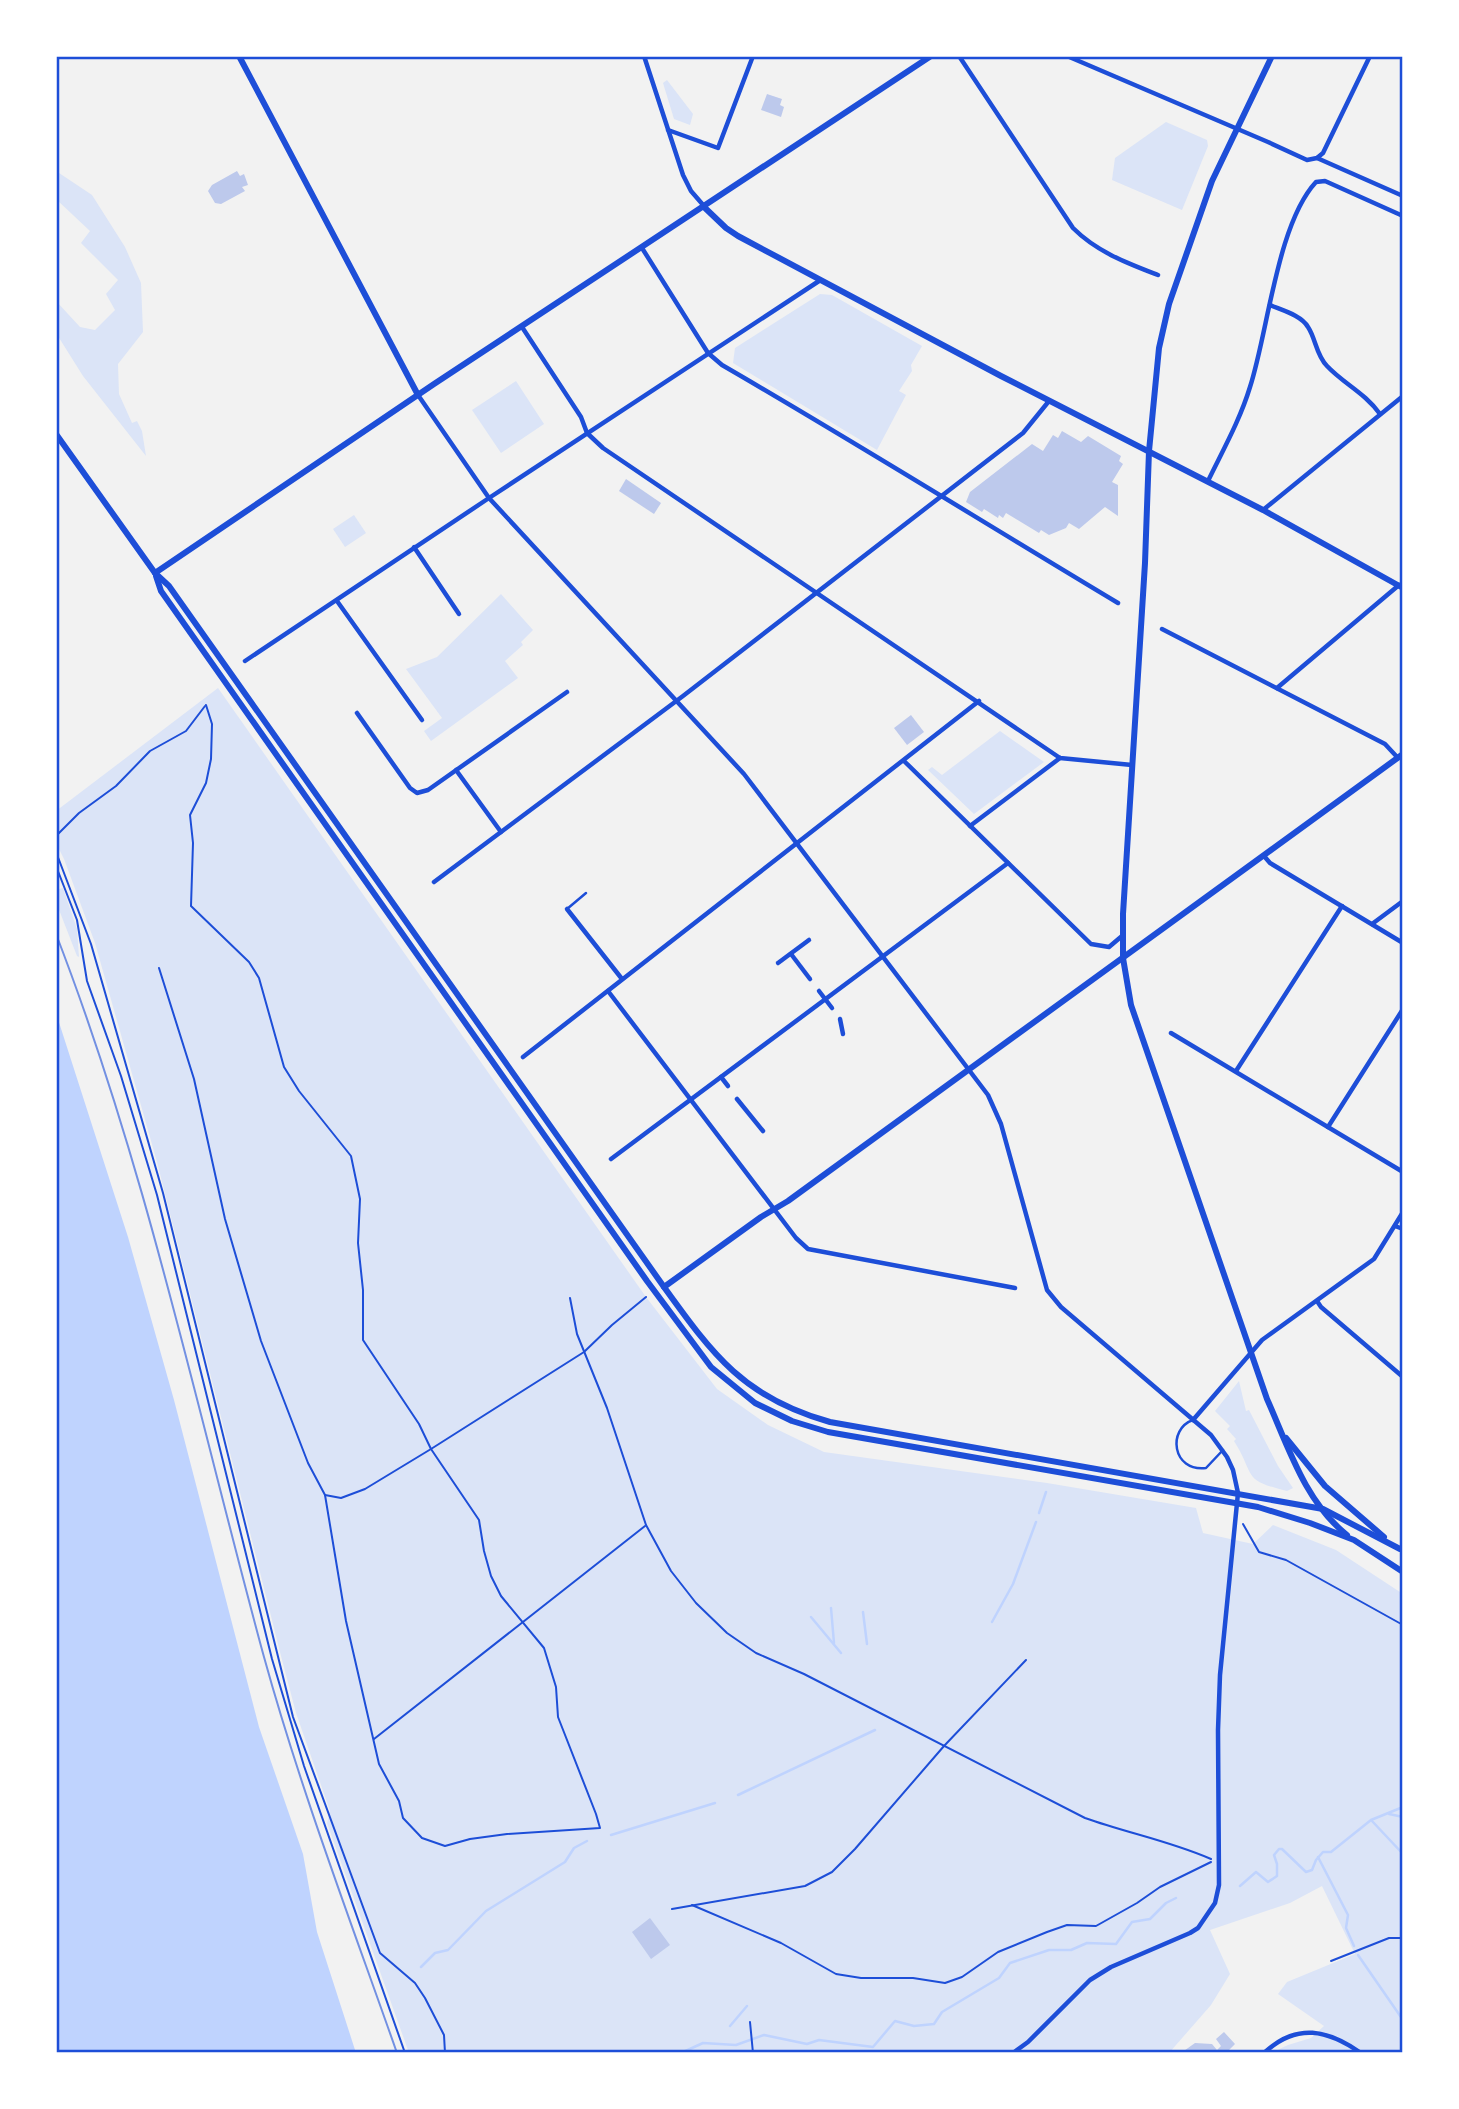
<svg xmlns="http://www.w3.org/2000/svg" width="1459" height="2109" viewBox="0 0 1459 2109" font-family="Signika,sans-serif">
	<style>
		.green { fill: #dbe4f7 }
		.water { fill: #bfd3fe }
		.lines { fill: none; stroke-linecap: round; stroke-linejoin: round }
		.stream { stroke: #bfd3fe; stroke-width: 2.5 }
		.building { fill: #bdc9ec }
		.path { stroke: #1d4ed8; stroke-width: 2 }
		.service { stroke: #1d4ed8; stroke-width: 2.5 }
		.minor { stroke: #1d4ed8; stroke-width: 4.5 }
		.tertiary { stroke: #1d4ed8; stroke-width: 6 }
		.tram { stroke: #7290e2; stroke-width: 2 }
		.neatline { fill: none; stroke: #1d4ed8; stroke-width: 2.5 }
	</style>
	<rect width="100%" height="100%" fill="#f2f2f2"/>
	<g class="green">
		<path d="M667,80L693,114L690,125L674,119L663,83Z"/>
		<path d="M1166,122L1207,140L1208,146L1182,210L1112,180L1115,158Z"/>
		<path d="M56,171L92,195L125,247L141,283L143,332L118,364L119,394L132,423L137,421L142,431L146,456L83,376L56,333V301L80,327L95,330L115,310L106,294L118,280L81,243L90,231L56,199Z"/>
		<path d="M820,294L832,295L922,346L911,365L912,371L899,391L906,395L877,450L733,363L735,348Z"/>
		<path d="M516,381L544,424L501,453L472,410Z"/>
		<path d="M354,515L366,533L345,547L333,529Z"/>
		<path d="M501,594L533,630L521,642L523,645L505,661L518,678L431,741L424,731L442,718L406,669L437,657Z"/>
		<path d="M218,688L646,1297L717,1389L768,1425L824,1452L1047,1483L1196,1508L1203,1533L1253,1544L1273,1525L1336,1550L1403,1594V2053H1271L1288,2045L1311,2038L1324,2026L1278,1994L1287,1982L1355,1954L1322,1886L1290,1903L1210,1930L1230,1974L1211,2005L1169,2053H409L327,1823L330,1811L296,1713L281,1656L157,1162L95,943L64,859L56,843V811Z"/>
		<path d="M1000,731L1044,762L974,814L928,770L932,767L942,775Z"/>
		<path d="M63,888L77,929L79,957L77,956L56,902V890Z"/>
		<path d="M1239,1381L1246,1411L1249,1410L1278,1466L1293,1488L1287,1491C1241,1480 1256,1476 1234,1441L1236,1439L1227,1429L1230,1426L1215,1411Z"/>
	</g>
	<path class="water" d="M56,1013L128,1237L174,1400L259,1727L303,1854L317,1932L356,2053H56Z"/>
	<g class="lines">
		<g class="stream">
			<path d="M1039,1513L1046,1492"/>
			<path d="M831,1608L834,1643"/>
			<path d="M863,1612L867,1644"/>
			<path d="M811,1617L841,1653"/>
			<path d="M992,1622L1013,1584L1036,1522"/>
			<path d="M738,1795L875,1730"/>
			<path d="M1389,1814L1403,1817"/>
			<path d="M1372,1821L1403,1854"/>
			<path d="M611,1835L715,1803"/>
			<path d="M1318,1857L1348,1915L1346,1928L1354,1946"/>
			<path d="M1240,1886L1256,1872L1268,1882L1277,1876V1864L1274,1855L1279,1849H1282L1306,1872L1312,1870L1316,1860L1323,1852H1331L1371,1820L1403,1807"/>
			<path d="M1358,1955L1403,2020"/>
			<path d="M421,1967L435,1953L448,1950L486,1911L565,1862L574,1848L587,1841"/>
			<path d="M730,2026L747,2006"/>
			<path d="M681,2053L703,2043L736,2045L764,2035L807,2044L819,2040L873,2047L895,2021L914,2026L934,2024L942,2012L999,1978L1010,1963L1049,1950H1071L1087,1943L1116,1944L1132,1922L1150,1919L1166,1903L1176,1898"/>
		</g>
	</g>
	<g class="building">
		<path d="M767,94L782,99L780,105L784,107L781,117L761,110Z"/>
		<path d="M237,171L240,176L244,174L248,185L242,187L245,191L221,204L215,203L208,191L212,185Z"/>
		<path d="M1062,431L1081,442L1088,436L1121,456L1119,461L1123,464L1112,482L1118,485V516L1105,507L1079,529L1069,523L1066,528L1049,535L1041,530L1039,533L1006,513L1003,518L999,515L998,518L984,509L982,512L966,502L970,492L1032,444L1043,451L1053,435L1058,438Z"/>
		<path d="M626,479L661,503L654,514L619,491Z"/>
		<path d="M911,715L924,732L907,745L894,728Z"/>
		<path d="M650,1918L670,1945L651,1959L632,1932Z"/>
		<path d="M1224,2032L1235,2044L1226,2053H1181L1195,2043L1212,2044L1217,2050L1221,2046L1216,2039Z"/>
	</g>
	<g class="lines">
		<g class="path">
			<path d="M56,836L79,813L116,786L150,751L186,731L205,706"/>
			<path d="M56,852L91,944L163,1193L293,1717L380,1953L415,1983L425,1998L444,2035L445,2053"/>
			<path d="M56,866L77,920L87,981L121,1076L157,1195L272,1659L304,1766L405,2053"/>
			<path d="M159,968L194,1079L225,1219L261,1341L308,1463L325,1495L346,1621L379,1764L399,1801L403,1818L422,1838L445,1846L470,1839L507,1834L600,1828L596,1814L558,1717L556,1687L544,1648L501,1596L491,1576L484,1551L479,1520L431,1449L419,1424L363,1340V1290L358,1243L360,1199L351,1156L299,1091L284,1067L259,978L249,962L191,906L193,843L190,815L206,783L211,759L212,724L206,705"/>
			<path d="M570,1298L577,1334L607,1408L646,1525L671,1571L696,1603L727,1633L756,1653L804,1674L1085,1818C1127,1833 1170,1841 1211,1859"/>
			<path d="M325,1495L341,1498L365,1489L431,1449L584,1352L612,1325L646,1297"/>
			<path d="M1243,1524L1259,1552L1286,1560L1403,1625"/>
			<path d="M374,1739L645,1526"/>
			<path d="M692,1905L781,1943L836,1974L861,1978H913L945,1983L962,1977L998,1952L1047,1932L1067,1925L1096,1926L1137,1903L1160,1887L1211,1862"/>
			<path d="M672,1909L805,1886L832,1872L855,1849L944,1746L1026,1660"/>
			<path d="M1331,1961L1389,1938H1403"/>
			<path d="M750,2022L753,2053"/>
		</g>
		<g class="service">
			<path d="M567,909L586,893"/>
			<path d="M1193,1420C1167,1429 1172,1472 1206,1468L1223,1450"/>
		</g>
		<g class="minor">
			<path d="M644,56L683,175L691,191L704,206"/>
			<path d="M959,56L1073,228C1097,252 1127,263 1158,275"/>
			<path d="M1067,56L1268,142L1307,160L1317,158L1323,153L1370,56"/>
			<path d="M668,130L718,148L753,56"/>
			<path d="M1317,158L1403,196"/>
			<path d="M642,248L708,353L722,365C855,442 986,524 1118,603"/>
			<path d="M1270,305C1281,310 1301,315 1308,327C1316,339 1316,355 1327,366C1344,384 1365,393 1380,414"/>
			<path d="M522,327L581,417L587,433L603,448L1060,758L1132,765"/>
			<path d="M418,395L489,498L744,774L988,1095L1001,1124L1047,1290L1061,1307L1211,1435L1227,1457L1233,1470L1238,1493L1220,1675L1218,1730L1219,1885L1215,1903L1198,1928L1190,1933L1111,1967L1090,1980L1028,2042L1013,2053"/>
			<path d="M1208,481C1223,450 1240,420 1250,387C1268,332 1277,224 1316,182L1325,181L1403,216"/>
			<path d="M1263,510L1403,396"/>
			<path d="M414,547L459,614"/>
			<path d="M337,601L422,720"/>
			<path d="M1162,629L1385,744L1398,758"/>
			<path d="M245,661L489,498L819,281"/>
			<path d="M1277,688L1399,585"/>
			<path d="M357,713L410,788L417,793L428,790L567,692"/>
			<path d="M904,761L1091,944L1109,947L1122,936"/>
			<path d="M456,770L501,832"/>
			<path d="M970,826L1060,758"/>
			<path d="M1264,856L1270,863L1403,943"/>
			<path d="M434,882L683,696L1023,433L1049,401"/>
			<path d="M567,909L622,979"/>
			<path d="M1372,924L1403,901"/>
			<path d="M791,954L810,979"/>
			<path d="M778,963L809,940"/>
			<path d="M608,991L796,1238L808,1249L1015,1288"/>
			<path d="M819,991L832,1008"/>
			<path d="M840,1019L843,1034"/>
			<path d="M1171,1033L1403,1172"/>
			<path d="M523,1057L979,701"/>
			<path d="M1236,1071L1342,906"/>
			<path d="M721,1077L728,1086"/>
			<path d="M737,1099L763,1131"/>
			<path d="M1328,1127L1403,1009"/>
			<path d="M611,1159L1008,863"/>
			<path d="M1395,1226L1403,1229"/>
			<path d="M1317,1301L1321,1307L1403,1377"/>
			<path d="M1193,1420L1262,1340L1374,1259L1403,1212"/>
			<path d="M1264,2053C1297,2022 1328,2030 1361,2053"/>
		</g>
		<g class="tertiary">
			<path d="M239,56L418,395"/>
			<path d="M1272,56L1212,181L1169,304L1159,348L1149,451L1145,563L1123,914V958L1131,1005L1267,1399C1288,1446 1305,1502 1347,1535"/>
			<path d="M704,207L726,228L738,236L1001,376L1263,510L1403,588"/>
			<path d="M56,434L155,573L169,586L664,1287C713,1355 744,1398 830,1422L1323,1509L1400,1549"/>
			<path d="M155,573L434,384L931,56"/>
			<path d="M156,576L161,591L647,1281L711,1367L755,1403L792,1421L828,1432L1258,1507L1310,1523L1354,1540L1403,1572"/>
			<path d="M664,1287L761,1217L788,1201L1403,754"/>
			<path d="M1286,1438L1325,1486L1384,1537"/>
		</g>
		<path class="tram" d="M56,934C147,1169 198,1415 264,1657C301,1791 351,1922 397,2053"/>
	</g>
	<rect width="1459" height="2109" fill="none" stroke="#ffffff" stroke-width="116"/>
	<rect x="58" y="58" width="1343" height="1993" class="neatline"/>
</svg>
